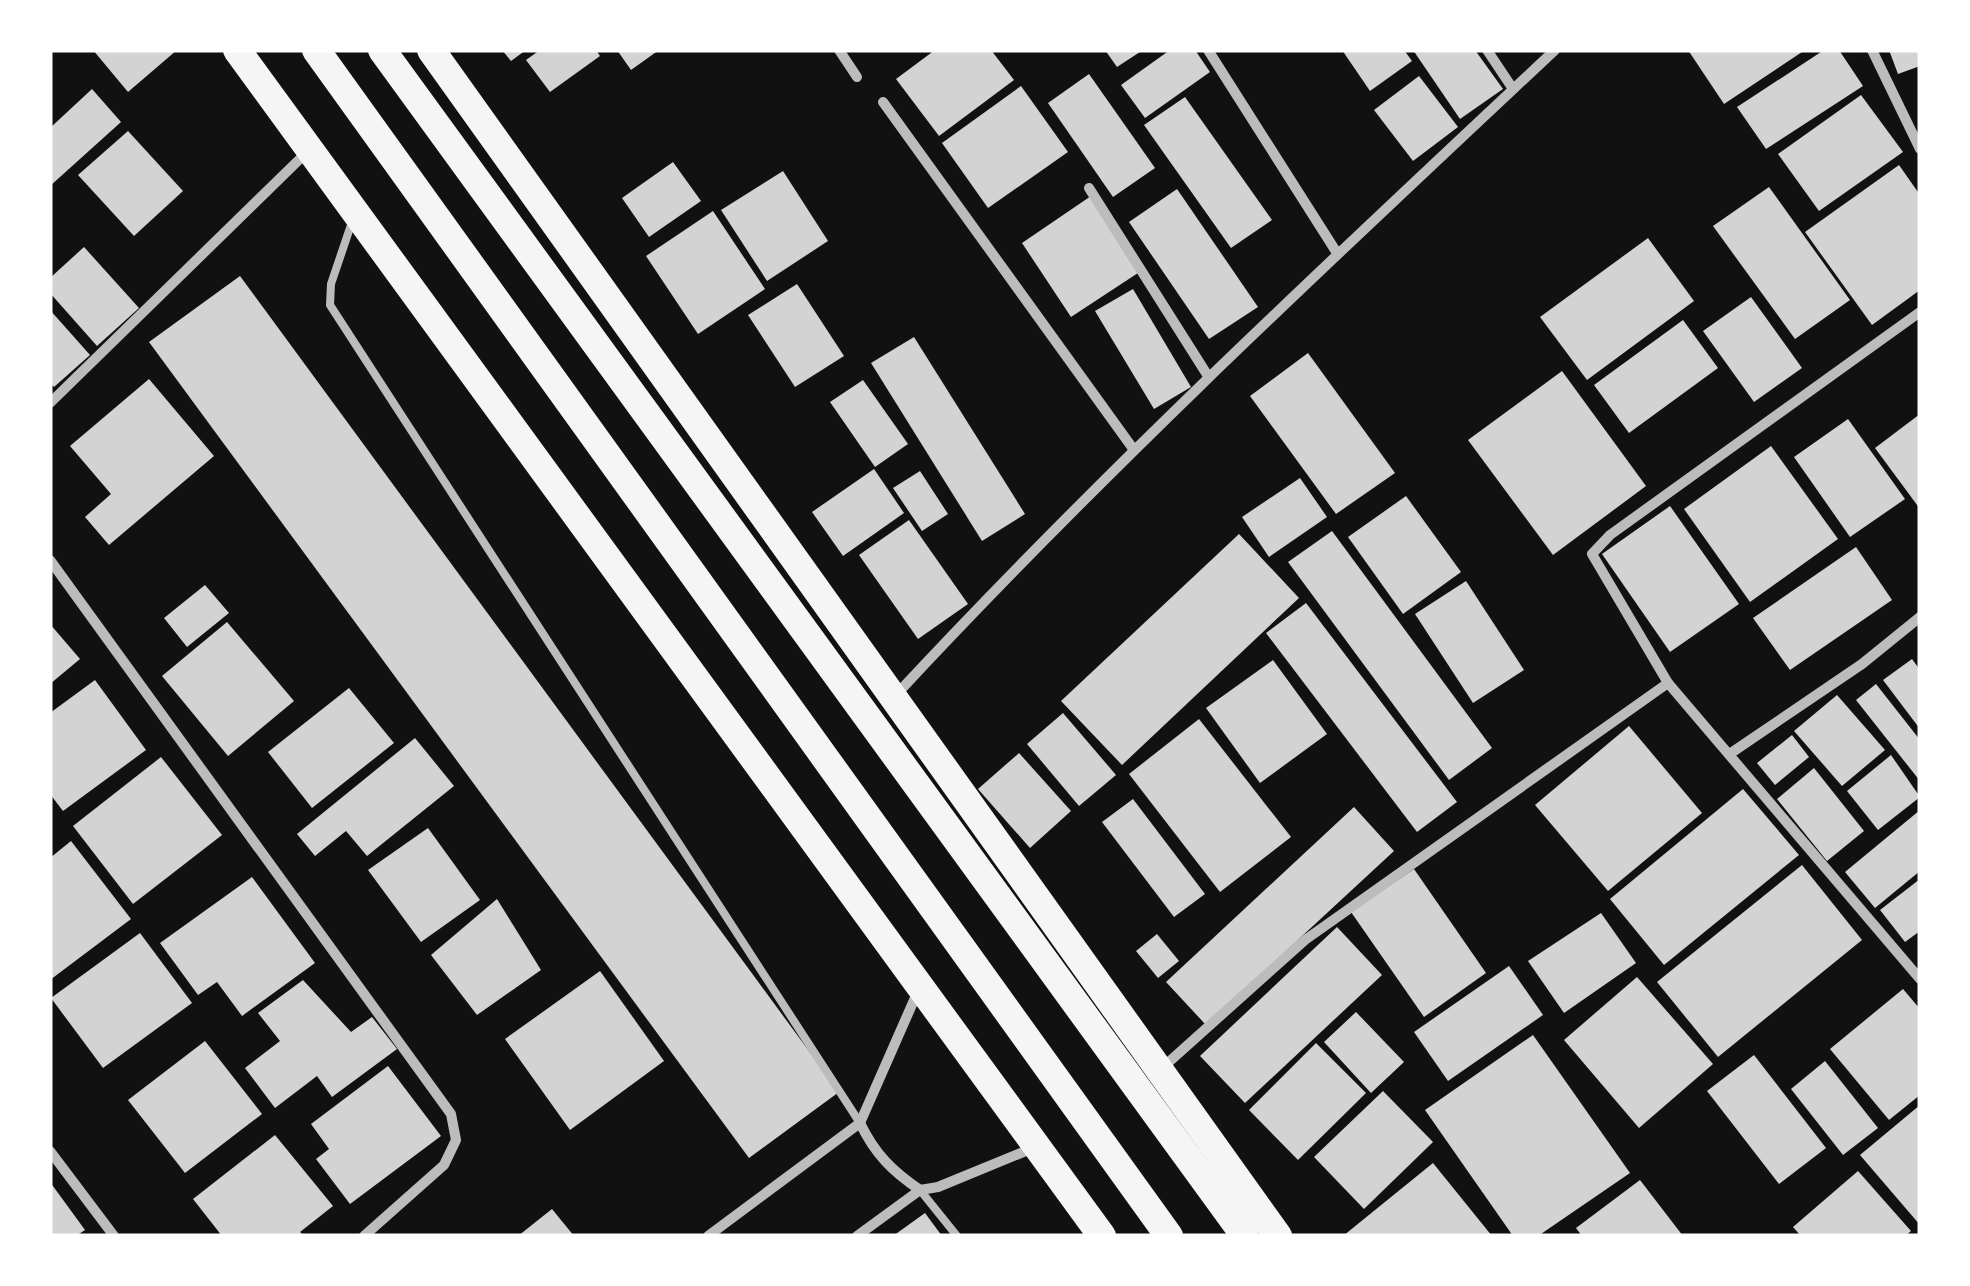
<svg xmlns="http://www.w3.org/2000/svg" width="1970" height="1286" viewBox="0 0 1970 1286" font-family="'Nunito Sans',sans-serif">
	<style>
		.building { fill: #d3d3d3 }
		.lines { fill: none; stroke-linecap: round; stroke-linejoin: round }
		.service { stroke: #bcbcbc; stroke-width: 8 }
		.minor { stroke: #bcbcbc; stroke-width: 10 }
		.trunk { stroke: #f5f5f5; stroke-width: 28 }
	</style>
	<rect width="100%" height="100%" fill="#111"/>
	<g class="building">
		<path d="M93,50H177L128,92Z"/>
		<path d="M502,50H526L511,61Z"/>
		<path d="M540,50H596L600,56L550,92L526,60Z"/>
		<path d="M617,50H659L631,70Z"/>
		<path d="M935,50H991L1014,80L939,136L896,79Z"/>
		<path d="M1105,50H1143L1117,67Z"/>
		<path d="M1170,50H1195L1210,72L1145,118L1121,85Z"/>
		<path d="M1342,50H1404L1412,61L1370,91Z"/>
		<path d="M1413,50H1475L1503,89L1460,119Z"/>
		<path d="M1688,50H1805L1724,104Z"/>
		<path d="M1824,50H1839L1863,86L1766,149L1737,107Z"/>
		<path d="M1889,50H1920V66L1898,74Z"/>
		<path d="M1089,74L1155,168L1113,197L1048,103Z"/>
		<path d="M1419,76L1458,127L1413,161L1374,110Z"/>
		<path d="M1021,86L1068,152L988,208L942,143Z"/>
		<path d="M92,89L121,122L50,186V128Z"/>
		<path d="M1861,95L1903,152L1819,211L1778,154Z"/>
		<path d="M1185,97L1272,220L1231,248L1144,125Z"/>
		<path d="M128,131L183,191L134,236L78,175Z"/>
		<path d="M673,162L701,201L649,237L622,198Z"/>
		<path d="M1899,165L1920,195V290L1872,325L1805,232Z"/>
		<path d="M783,171L828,241L767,281L721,210Z"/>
		<path d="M1769,187L1850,300L1795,339L1713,226Z"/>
		<path d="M1177,189L1258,307L1209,339L1129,222Z"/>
		<path d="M1091,196L1141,271L1071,317L1022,243Z"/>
		<path d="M713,211L765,289L698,334L646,256Z"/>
		<path d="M1648,238L1694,301L1587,380L1540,317Z"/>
		<path d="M84,247L139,308L97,346L50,293V278Z"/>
		<path d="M240,276L839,1092L749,1158L149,342Z"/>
		<path d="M797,284L844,356L795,387L748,315Z"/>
		<path d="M1133,289L1191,387L1154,409L1095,311Z"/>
		<path d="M1751,297L1802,368L1754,402L1703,331Z"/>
		<path d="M50,310L90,355L54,387L50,383Z"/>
		<path d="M1683,320L1718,368L1629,433L1594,385Z"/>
		<path d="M914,337L1025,514L982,541L871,363Z"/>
		<path d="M1308,353L1395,473L1336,514L1250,396Z"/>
		<path d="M1562,371L1646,486L1553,555L1468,440Z"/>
		<path d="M149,379L214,456L109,545L85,517L111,494L70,446Z"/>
		<path d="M863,380L908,444L875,467L830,402Z"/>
		<path d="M1920,414V509L1875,448Z"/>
		<path d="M1848,419L1905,499L1850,537L1794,457Z"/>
		<path d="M1771,446L1838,539L1750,602L1684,509Z"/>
		<path d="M874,469L904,513L843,556L812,512Z"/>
		<path d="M920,471L948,514L922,531L893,488Z"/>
		<path d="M1300,478L1327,517L1269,557L1242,517Z"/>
		<path d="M1406,496L1461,572L1403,614L1348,537Z"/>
		<path d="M1670,506L1739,604L1670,652L1602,554Z"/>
		<path d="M909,520L968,604L918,639L859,555Z"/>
		<path d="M1332,531L1492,748L1449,780L1288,562Z"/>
		<path d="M1239,534L1299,598L1122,765L1061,701Z"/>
		<path d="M1856,547L1892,600L1790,670L1753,618Z"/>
		<path d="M1466,581L1524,670L1473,703L1415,614Z"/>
		<path d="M205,585L229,613L187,647L164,618Z"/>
		<path d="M1306,603L1457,802L1417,832L1266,633Z"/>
		<path d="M227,622L294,701L228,756L162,676Z"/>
		<path d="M50,624L80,659L50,684Z"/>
		<path d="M1912,659L1920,670V729L1883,680Z"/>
		<path d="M1273,660L1327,734L1260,783L1206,708Z"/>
		<path d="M95,680L146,750L63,811L50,794V713Z"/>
		<path d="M1876,684L1920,740V781L1856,700Z"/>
		<path d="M349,688L394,743L312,808L268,752Z"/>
		<path d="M1837,695L1885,750L1842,786L1794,731Z"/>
		<path d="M1063,713L1116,775L1079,806L1027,744Z"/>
		<path d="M1199,719L1291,837L1220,892L1129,774Z"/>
		<path d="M1629,726L1702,813L1608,891L1535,805Z"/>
		<path d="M1792,735L1809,757L1775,785L1757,763Z"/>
		<path d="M415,738L454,786L367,856L346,831L315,856L297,834Z"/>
		<path d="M1019,753L1071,811L1030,848L978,789Z"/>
		<path d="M1891,755L1920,797L1878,830L1847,791Z"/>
		<path d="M161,757L222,835L133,904L73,826Z"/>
		<path d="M1814,768L1864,831L1827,861L1777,799Z"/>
		<path d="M1743,789L1799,855L1664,965L1610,899Z"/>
		<path d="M1133,799L1205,894L1174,917L1102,822Z"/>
		<path d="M1354,807L1394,851L1206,1025L1166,982Z"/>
		<path d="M1920,810V871L1875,908L1845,872Z"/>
		<path d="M428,828L480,900L421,942L368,870Z"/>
		<path d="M71,841L131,919L50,980V858Z"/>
		<path d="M1802,865L1862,940L1718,1057L1657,982Z"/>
		<path d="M1414,869L1486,973L1424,1017L1351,912Z"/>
		<path d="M252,877L315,963L242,1016L217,982L198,995L160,943Z"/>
		<path d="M1920,879V931L1905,942L1880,910Z"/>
		<path d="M497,899L541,970L477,1015L431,955Z"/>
		<path d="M1601,913L1636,963L1564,1013L1528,961Z"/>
		<path d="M1337,927L1382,975L1245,1103L1200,1056Z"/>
		<path d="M140,933L192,1003L103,1068L51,998Z"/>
		<path d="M1157,934L1179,961L1158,978L1136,951Z"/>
		<path d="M1509,966L1543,1015L1448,1081L1414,1032Z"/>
		<path d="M600,971L664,1061L570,1130L505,1039Z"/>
		<path d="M1637,977L1713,1064L1639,1128L1564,1040Z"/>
		<path d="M303,980L351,1032L372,1017L397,1049L332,1097L317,1076L275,1108L245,1068L280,1041L258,1013Z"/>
		<path d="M1903,989L1920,1009V1095L1889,1120L1830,1049Z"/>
		<path d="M1356,1012L1404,1062L1371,1093L1324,1042Z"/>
		<path d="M1533,1035L1630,1173L1538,1236H1513L1425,1110Z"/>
		<path d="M205,1041L262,1114L185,1173L128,1100Z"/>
		<path d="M1316,1043L1366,1093L1298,1160L1249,1110Z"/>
		<path d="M1754,1055L1826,1148L1779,1184L1707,1091Z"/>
		<path d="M1825,1061L1878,1128L1843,1155L1791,1089Z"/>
		<path d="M388,1066L441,1136L350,1204L316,1159L329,1149L311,1124Z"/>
		<path d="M1383,1091L1433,1142L1364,1209L1314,1157Z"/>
		<path d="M1920,1105V1225L1860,1155Z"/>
		<path d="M275,1135L333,1206L300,1232L304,1236H222L193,1199Z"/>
		<path d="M1433,1163L1492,1236H1343Z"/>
		<path d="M1858,1171L1911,1231L1905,1236H1801L1793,1227Z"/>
		<path d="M1640,1180L1683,1236H1582L1576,1228Z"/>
		<path d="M50,1182L85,1230L76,1236H50Z"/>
		<path d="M552,1209L574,1236H518Z"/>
		<path d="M925,1213L942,1236H893Z"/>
	</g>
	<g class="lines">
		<g class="service">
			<path d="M353,219L331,284L330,305L860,1123"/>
			<path d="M920,1190L957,1236"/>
		</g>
		<g class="minor">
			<path d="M839,50L857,77"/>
			<path d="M1208,50L1337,253"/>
			<path d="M1487,50L1513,89"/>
			<path d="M1872,50L1920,149"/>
			<path d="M883,102L1134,450"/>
			<path d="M1089,188L1208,376"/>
			<path d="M1920,312L1610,535L1592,554L1668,683L1920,979"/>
			<path d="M50,403L307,152"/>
			<path d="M50,560L451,1114L456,1140L444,1165L364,1236"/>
			<path d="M895,696C1105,470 1330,261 1555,50"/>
			<path d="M1731,753L1862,664L1920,617"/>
			<path d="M1161,1069L1305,940L1668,683"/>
			<path d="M860,1123C875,1154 892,1171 920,1190"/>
			<path d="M50,1151L114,1236"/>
			<path d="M708,1236L860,1123L918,991"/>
			<path d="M857,1236L920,1190L938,1187L1033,1148"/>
		</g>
		<g class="trunk">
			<path d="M237,50L1102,1236"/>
			<path d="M316,50L1169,1236"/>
			<path d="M382,50L1245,1236"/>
			<path d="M431,50L1278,1236"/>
		</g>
	</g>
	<rect width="1970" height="1286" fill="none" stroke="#ffffff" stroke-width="105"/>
</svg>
